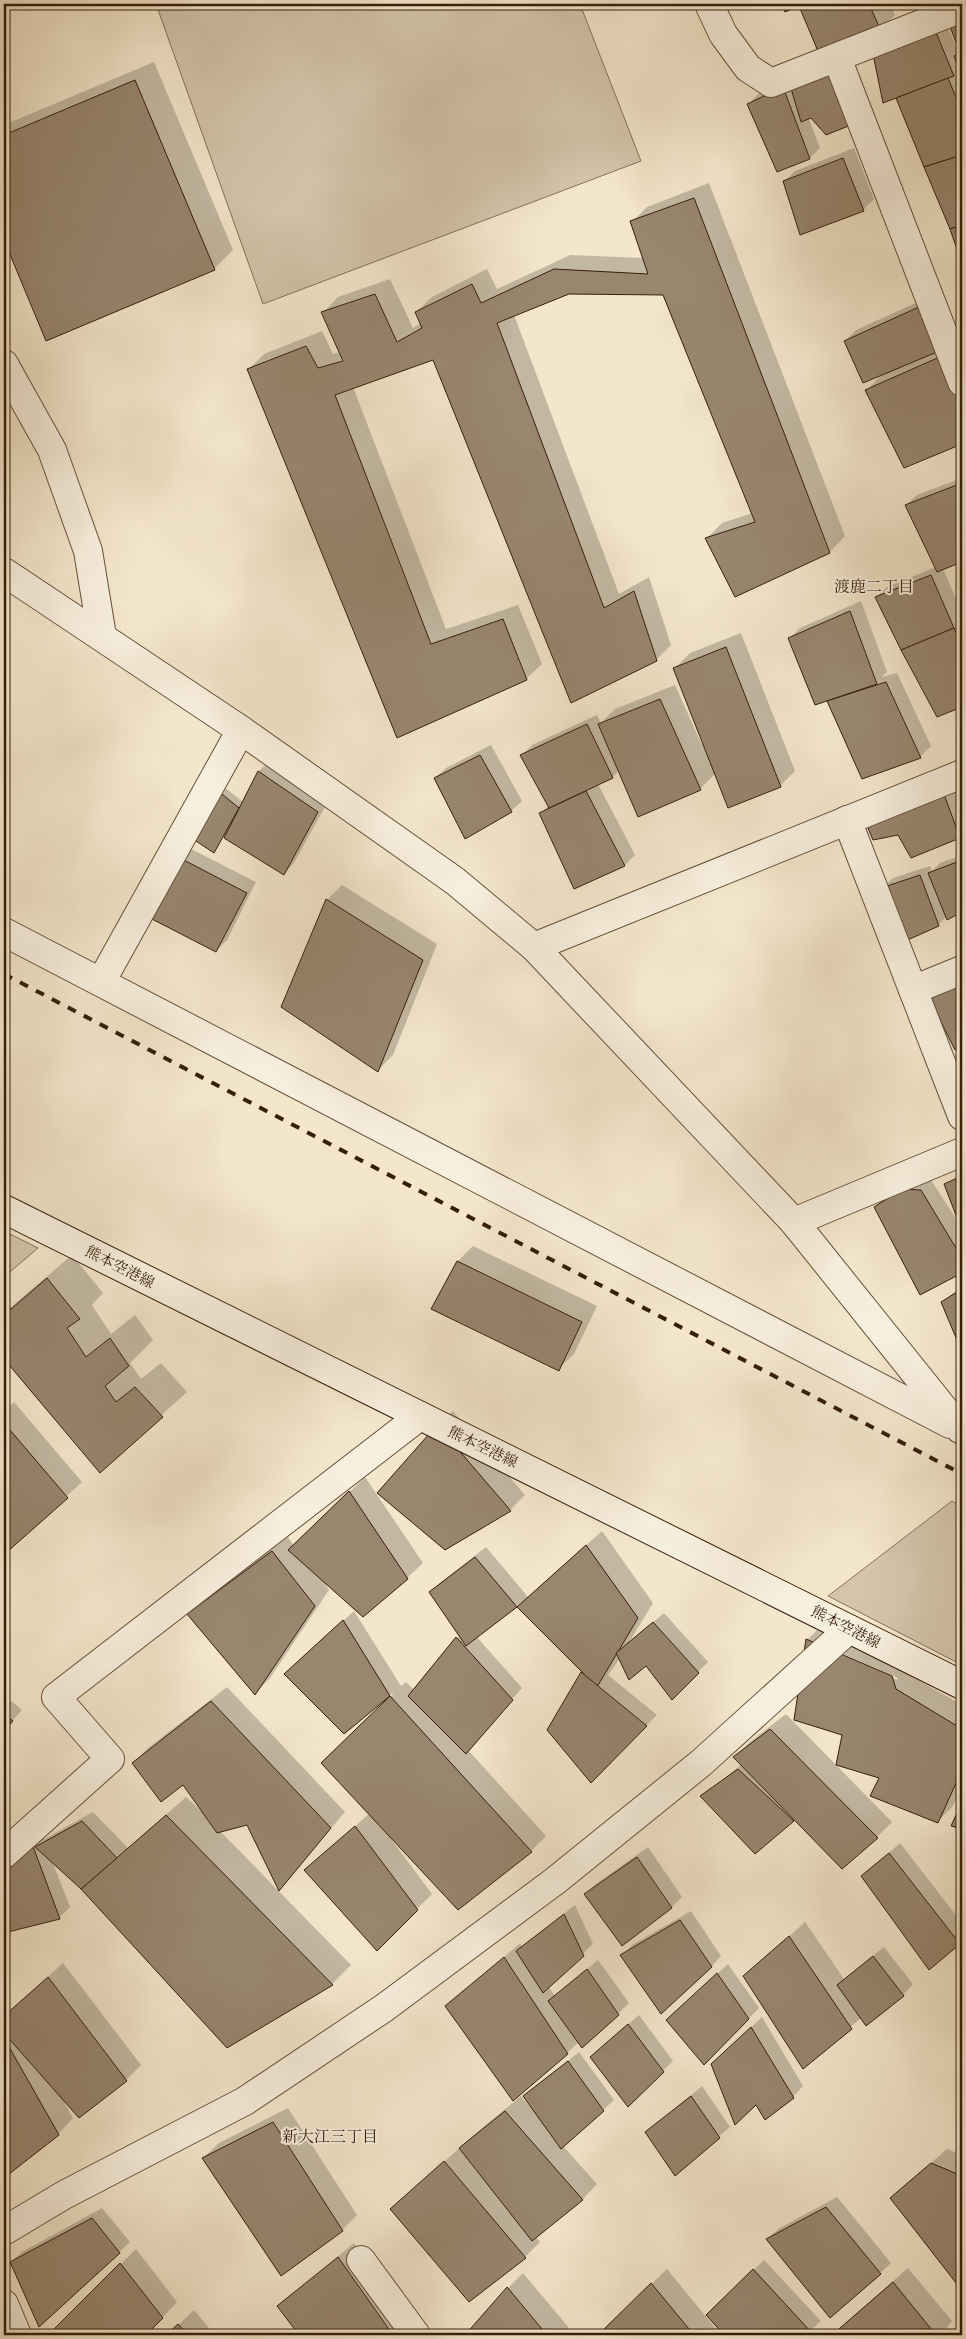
<svg xmlns="http://www.w3.org/2000/svg" width="966" height="2339" viewBox="0 0 966 2339" font-family="'IM FELL French Canon','Noto Serif JP',serif">
	<style>
		.green { fill: #d3c4aa; stroke: #84715a }
		.shadow { fill: #0003; fill-rule: evenodd }
		.building { fill: #98866f; stroke: #361e0b }
		.lines { fill: none; stroke-linecap: round; stroke-linejoin: round }
		.minor-casing { stroke: #65503b; stroke-width: 30 }
		.secondary-casing { stroke: #361e0b; stroke-width: 30 }
		.minor { stroke: #f7efdd; stroke-width: 28 }
		.secondary { stroke: #f7efdd; stroke-width: 28 }
		.rail { stroke: #361e0b; stroke-width: 4; stroke-dasharray: 9 9; stroke-linecap: butt }
		.labels { text-anchor: middle; stroke-width: 4; stroke-linejoin: round; paint-order: stroke }
		.street-label { font-size: 15px; fill: #361e0b; stroke: #f7efdd }
		.neighbourhood-label { font-size: 16px; fill: #361e0b; stroke: #f7efdd }
	</style>
	<rect width="100%" height="100%" fill="#f3e6cb"/>
	<filter id="stains"><feTurbulence type="fractalNoise" baseFrequency=".004" numOctaves="4"/><feColorMatrix values="0 0 0 0 .2 0 0 0 0 .09 0 0 0 0 .02 0 0 0 .5 -.17"/></filter>
	<radialGradient id="worn" r=".72"><stop offset=".6" stop-color="#630" stop-opacity="0"/><stop offset="1" stop-color="#630" stop-opacity=".3"/></radialGradient>
	<g class="green">
		<path d="M156,4H580L641,161L263,304Z"/>
		<path d="M4,1231L38,1248L4,1277Z"/>
		<path d="M952,1501L962,1507V1665L828,1596Z"/>
	</g>
	<g class="shadow">
		<path d="M783,4H890L895,15L880,30L799,5L786,11Z"/>
		<path d="M962,14V260L897,97L884,101L945,21L960,55H962L951,25Z"/>
		<path d="M154,62L233,250L214,269L47,339L4,236V125Z"/>
		<path d="M793,78L811,116L808,117L820,148L810,158L749,104L759,93Z"/>
		<path d="M854,148L874,199L863,210L785,181L795,171Z"/>
		<path d="M709,183L845,536L830,552L736,595L707,538L722,523L753,513L664,294L569,292L514,315L619,594L649,577L671,645L656,660L571,701L434,359L353,387L446,629L518,605L542,664L526,679L398,736L248,370L264,354L322,331L333,354L340,352L323,313L338,297L390,279L413,328L421,323L416,312L432,297L487,269L497,289L570,255L644,258L632,222L647,207Z"/>
		<path d="M931,296L962,346V443L905,466L867,390L884,372L845,341L856,330Z"/>
		<path d="M962,478V561L943,569L962,612V706L938,716L876,597L887,587L936,567L906,505L917,495Z"/>
		<path d="M861,601L887,672L882,677L897,673L931,746L920,757L863,778L827,699L790,638L800,628Z"/>
		<path d="M741,633L795,771L780,786L716,773L700,789L619,770L613,777L598,784L635,855L625,865L574,887L540,814L549,805L522,755L532,745L597,715L601,723L615,709L675,685L702,745L704,744L675,668L690,653Z"/>
		<path d="M491,745L522,801L511,811L435,778L446,768Z"/>
		<path d="M269,761L328,801L294,863L284,874L224,836L214,851L192,837L223,786L243,802L259,771Z"/>
		<path d="M950,774L962,805V834L911,857Z"/>
		<path d="M191,849L256,882L227,940L216,951L181,859Z"/>
		<path d="M962,855V911L947,916L938,925L882,888L893,878L930,866L932,871L940,863Z"/>
		<path d="M342,885L437,944L393,1055L378,1070L327,900Z"/>
		<path d="M962,966V1044L955,1048Z"/>
		<path d="M962,1172V1228L946,1185Z"/>
		<path d="M931,1180L962,1228V1271L921,1293L875,1207L886,1197Z"/>
		<path d="M473,1246L597,1306L574,1354L558,1369L433,1308L458,1261Z"/>
		<path d="M72,1255L103,1293L92,1305L111,1334L135,1315L153,1340L130,1363L141,1379L161,1363L187,1392L100,1471L4,1357V1313Z"/>
		<path d="M962,1286V1348L942,1302Z"/>
		<path d="M14,1402L82,1482L7,1550L4,1547V1412Z"/>
		<path d="M453,1411L525,1495L510,1510L446,1549L438,1426Z"/>
		<path d="M365,1477L423,1563L407,1578L323,1580L329,1590L270,1678L256,1693L189,1614L204,1599L288,1537L294,1546Z"/>
		<path d="M602,1531L653,1603L628,1644L664,1613L708,1662L672,1698L646,1664L620,1658L608,1675L657,1715L591,1781L548,1730L583,1671L517,1605L476,1636L522,1688L468,1750L546,1836L531,1851L393,1838L391,1839L432,1894L377,1949L306,1870L370,1813L323,1763L393,1694L392,1693L344,1732L297,1663L354,1611L401,1686L406,1682L414,1690L460,1635L431,1592L441,1582L486,1547L528,1597Z"/>
		<path d="M822,1625L962,1705V1786L953,1806L938,1821L881,1777L844,1734L795,1719L807,1640ZM818,1643L898,1678L897,1680L818,1645Z"/>
		<path d="M227,1687L345,1812L279,1889L247,1824L220,1831L351,1965L332,1984L228,2047L82,1888L52,1861L70,1907L59,1918L4,1932V1833L38,1823L44,1839L93,1812L128,1848L186,1797L205,1815L183,1783L133,1763L148,1748Z"/>
		<path d="M4,1695L22,1710L4,1730Z"/>
		<path d="M786,1714L892,1822L877,1837L794,1819L755,1852L702,1796L742,1764L735,1757L750,1742Z"/>
		<path d="M900,1843L962,1923V1940L929,1968L863,1876Z"/>
		<path d="M648,1847L682,1897L672,1907L622,1944L585,1894L596,1884Z"/>
		<path d="M575,1905L593,1944L548,1986L555,1996L598,1960L629,2003L618,2014L579,2042L567,2053L447,2007L520,1943L522,1946Z"/>
		<path d="M691,1911L721,1956L711,1967L622,1955L632,1945Z"/>
		<path d="M805,1922L844,1979L884,1947L913,1984L903,1995L861,2018L803,2067L744,1977Z"/>
		<path d="M63,1963L141,2065L126,2080L63,2100L73,2118L58,2134L4,2176V2017Z"/>
		<path d="M728,1964L759,2008L704,2064L678,2010Z"/>
		<path d="M639,2015L673,2061L628,2105L602,2047Z"/>
		<path d="M762,2017L803,2086L793,2097L723,2054Z"/>
		<path d="M579,2052L614,2100L563,2146L597,2184L582,2200L535,2236L540,2242L525,2257L469,2300L392,2209L476,2133L521,2096L532,2109L534,2108L525,2096Z"/>
		<path d="M702,2086L730,2127L675,2174L646,2133Z"/>
		<path d="M288,2108L357,2215L342,2230L203,2158L219,2143Z"/>
		<path d="M947,2149L962,2155L960,2286L891,2198Z"/>
		<path d="M837,2197L891,2263L880,2273L768,2239L778,2229Z"/>
		<path d="M102,2208L130,2242L39,2325L11,2262L22,2252Z"/>
		<path d="M354,2243L413,2328L405,2335H300L279,2306Z"/>
		<path d="M136,2249L177,2302L146,2335H50Z"/>
		<path d="M764,2260L821,2321L806,2335H726L708,2315Z"/>
		<path d="M908,2268L952,2321L941,2335H832Z"/>
		<path d="M667,2269L721,2335H599Z"/>
		<path d="M523,2273L575,2335H467L508,2288Z"/>
		<path d="M194,2310L215,2335H168Z"/>
	</g>
	<g class="building">
		<path d="M782,4H869L881,31L820,56L799,6L785,12Z"/>
		<path d="M962,19V52L960,53L949,24Z"/>
		<path d="M935,30L954,76L883,103L873,54Z"/>
		<path d="M962,52V76L954,56Z"/>
		<path d="M828,71L851,125L826,135L811,118L801,122L790,85Z"/>
		<path d="M948,78L962,112V155L924,167L896,98Z"/>
		<path d="M135,80L215,270L46,341L4,240V135Z"/>
		<path d="M783,87L810,159L777,172L747,104Z"/>
		<path d="M962,155V225L950,229L924,167Z"/>
		<path d="M843,158L864,211L800,235L783,181Z"/>
		<path d="M694,198L830,553L735,597L705,538L755,522L663,295L569,294L497,323L604,608L634,591L657,661L571,703L433,360L335,395L431,644L503,619L527,680L397,738L247,369L306,346L318,368L343,361L321,312L375,294L397,342L422,328L415,312L472,284L481,303L554,269L648,274L630,221Z"/>
		<path d="M962,225V264L950,229Z"/>
		<path d="M921,306L937,352L863,383L844,341Z"/>
		<path d="M944,355L962,393V444L904,468L865,390Z"/>
		<path d="M962,483V562L937,572L905,505Z"/>
		<path d="M931,575L954,628L901,650L875,597Z"/>
		<path d="M850,611L877,684L815,705L788,638Z"/>
		<path d="M954,628L962,646V707L937,717L901,650Z"/>
		<path d="M726,647L781,787L728,808L673,668Z"/>
		<path d="M886,682L921,758L862,779L827,701Z"/>
		<path d="M660,699L701,790L638,817L598,724Z"/>
		<path d="M587,724L613,778L549,808L520,755Z"/>
		<path d="M480,755L512,812L465,839L434,778Z"/>
		<path d="M258,771L318,812L284,875L224,838Z"/>
		<path d="M940,783L960,838L911,858L898,835L873,840L862,814Z"/>
		<path d="M217,790L239,808L214,853L190,837Z"/>
		<path d="M586,791L625,866L574,889L539,813Z"/>
		<path d="M180,858L247,893L216,952L150,918Z"/>
		<path d="M962,860V912L947,920L928,873Z"/>
		<path d="M920,875L939,926L903,942L881,888Z"/>
		<path d="M326,899L423,960L378,1072L281,1007Z"/>
		<path d="M962,972V1045L955,1050L923,986Z"/>
		<path d="M962,1176V1231L944,1184Z"/>
		<path d="M903,1189L921,1190L962,1258V1273L920,1295L874,1207Z"/>
		<path d="M457,1261L582,1322L559,1371L431,1309Z"/>
		<path d="M47,1278L80,1319L67,1328L86,1357L110,1338L129,1366L105,1386L116,1402L135,1387L163,1417L100,1473L4,1359V1315Z"/>
		<path d="M962,1289V1352L941,1302Z"/>
		<path d="M4,1423L68,1498L7,1552L4,1549Z"/>
		<path d="M437,1425L511,1511L445,1550L377,1493Z"/>
		<path d="M349,1491L408,1579L363,1617L288,1550Z"/>
		<path d="M586,1545L638,1618L597,1687L517,1607Z"/>
		<path d="M272,1551L315,1606L255,1695L187,1614Z"/>
		<path d="M475,1557L517,1607L466,1646L429,1592Z"/>
		<path d="M343,1620L390,1696L344,1734L284,1674Z"/>
		<path d="M653,1622L699,1673L672,1700L646,1666L629,1680L616,1653Z"/>
		<path d="M456,1637L513,1700L466,1754L408,1696Z"/>
		<path d="M806,1639L892,1676L896,1689L962,1729V1770L938,1823L870,1796L879,1778L836,1765L842,1735L794,1720Z"/>
		<path d="M581,1672L647,1726L591,1783L547,1730Z"/>
		<path d="M390,1696L532,1852L458,1910L321,1763Z"/>
		<path d="M211,1701L331,1828L279,1891L247,1825L217,1833L183,1785L161,1802L132,1763Z"/>
		<path d="M4,1714L13,1721L4,1731Z"/>
		<path d="M770,1729L878,1838L842,1869L733,1757Z"/>
		<path d="M738,1769L794,1821L755,1854L700,1796Z"/>
		<path d="M962,1802V1829L951,1826Z"/>
		<path d="M166,1815L333,1985L227,2048L81,1889Z"/>
		<path d="M82,1821L117,1858L81,1889L35,1847Z"/>
		<path d="M355,1826L418,1910L377,1951L304,1870Z"/>
		<path d="M28,1833L60,1919L4,1933V1840Z"/>
		<path d="M889,1853L960,1944L929,1970L861,1876Z"/>
		<path d="M637,1857L672,1908L622,1946L584,1894Z"/>
		<path d="M564,1914L584,1956L543,1993L516,1951Z"/>
		<path d="M680,1920L712,1967L661,2014L620,1955Z"/>
		<path d="M789,1936L852,2029L803,2069L743,1976Z"/>
		<path d="M873,1956L904,1996L866,2026L837,1985Z"/>
		<path d="M504,1957L568,2054L513,2101L445,2006Z"/>
		<path d="M587,1969L619,2015L582,2048L548,2001Z"/>
		<path d="M717,1973L749,2019L704,2065L666,2020Z"/>
		<path d="M48,1977L127,2081L79,2118L4,2033V2016Z"/>
		<path d="M628,2024L664,2072L628,2107L590,2057Z"/>
		<path d="M751,2027L794,2098L765,2120L756,2105L735,2125L711,2064Z"/>
		<path d="M4,2038L59,2135L4,2178Z"/>
		<path d="M568,2061L604,2111L561,2149L523,2096Z"/>
		<path d="M691,2096L720,2138L675,2176L645,2132Z"/>
		<path d="M505,2111L583,2200L532,2241L459,2148Z"/>
		<path d="M273,2122L343,2231L281,2276L202,2158Z"/>
		<path d="M444,2161L526,2258L469,2302L390,2209Z"/>
		<path d="M931,2163L962,2176V2285L960,2288L890,2198Z"/>
		<path d="M826,2207L881,2274L830,2318L766,2239Z"/>
		<path d="M92,2218L120,2253L39,2327L10,2262Z"/>
		<path d="M338,2257L393,2335H299L277,2306Z"/>
		<path d="M120,2263L163,2318L146,2335H48Z"/>
		<path d="M753,2269L811,2332L808,2335H724L706,2315Z"/>
		<path d="M893,2282L936,2335H832Z"/>
		<path d="M651,2283L694,2335H598Z"/>
		<path d="M507,2287L547,2335H465Z"/>
		<path d="M178,2324L188,2335H166Z"/>
	</g>
	<g class="lines">
		<g class="minor-casing">
			<g id="minor">
				<path d="M709,4L723,34L748,68L771,83L962,8"/>
				<path d="M837,58L962,382"/>
				<path d="M4,364L52,450L88,551L102,636"/>
				<path d="M4,572L241,730L455,881L534,947L794,1222L960,1429"/>
				<path d="M847,820L962,1116"/>
				<path d="M4,932L950,1424"/>
				<path d="M534,947L962,774"/>
				<path d="M101,982L241,730"/>
				<path d="M913,990L962,970"/>
				<path d="M794,1222L962,1152"/>
				<path d="M4,1854L110,1759L56,1697L420,1416"/>
				<path d="M4,2231L64,2195L245,2101L384,2008L555,1881L701,1763L849,1629"/>
				<path d="M361,2260L416,2335"/>
				<path d="M4,2304L17,2335"/>
			</g>
		</g>
		<g class="secondary-casing">
			<path id="secondary" d="M4,1209L962,1685"/>
		</g>
		<use href="#minor" class="minor"/>
		<use href="#secondary" class="secondary"/>
		<path class="rail" d="M4,974L962,1474"/>
	</g>
	<g class="labels">
		<g class="street-label">
			<text transform="translate(120 1267) rotate(27)" y="5">熊本空港線</text>
			<text transform="translate(483 1447) rotate(26)" y="5">熊本空港線</text>
			<text transform="translate(846 1627) rotate(27)" y="5">熊本空港線</text>
		</g>
		<g class="neighbourhood-label">
			<text x="874" y="592">渡鹿二丁目</text>
			<text x="330" y="2142">新大江三丁目</text>
		</g>
	</g>
	<rect width="966" height="2339" fill="none" stroke="#f3e6cb" stroke-width="20"/>
	<rect x="5" y="5" width="956" height="2329" fill="none" stroke="#361e0b" stroke-width="2.5"/>
	<rect x="10" y="10" width="946" height="2319" fill="none" stroke="#361e0b"/>
	<rect width="100%" height="100%" filter="url(#stains)"/>
	<rect width="100%" height="100%" fill="url(#worn)"/>
</svg>
